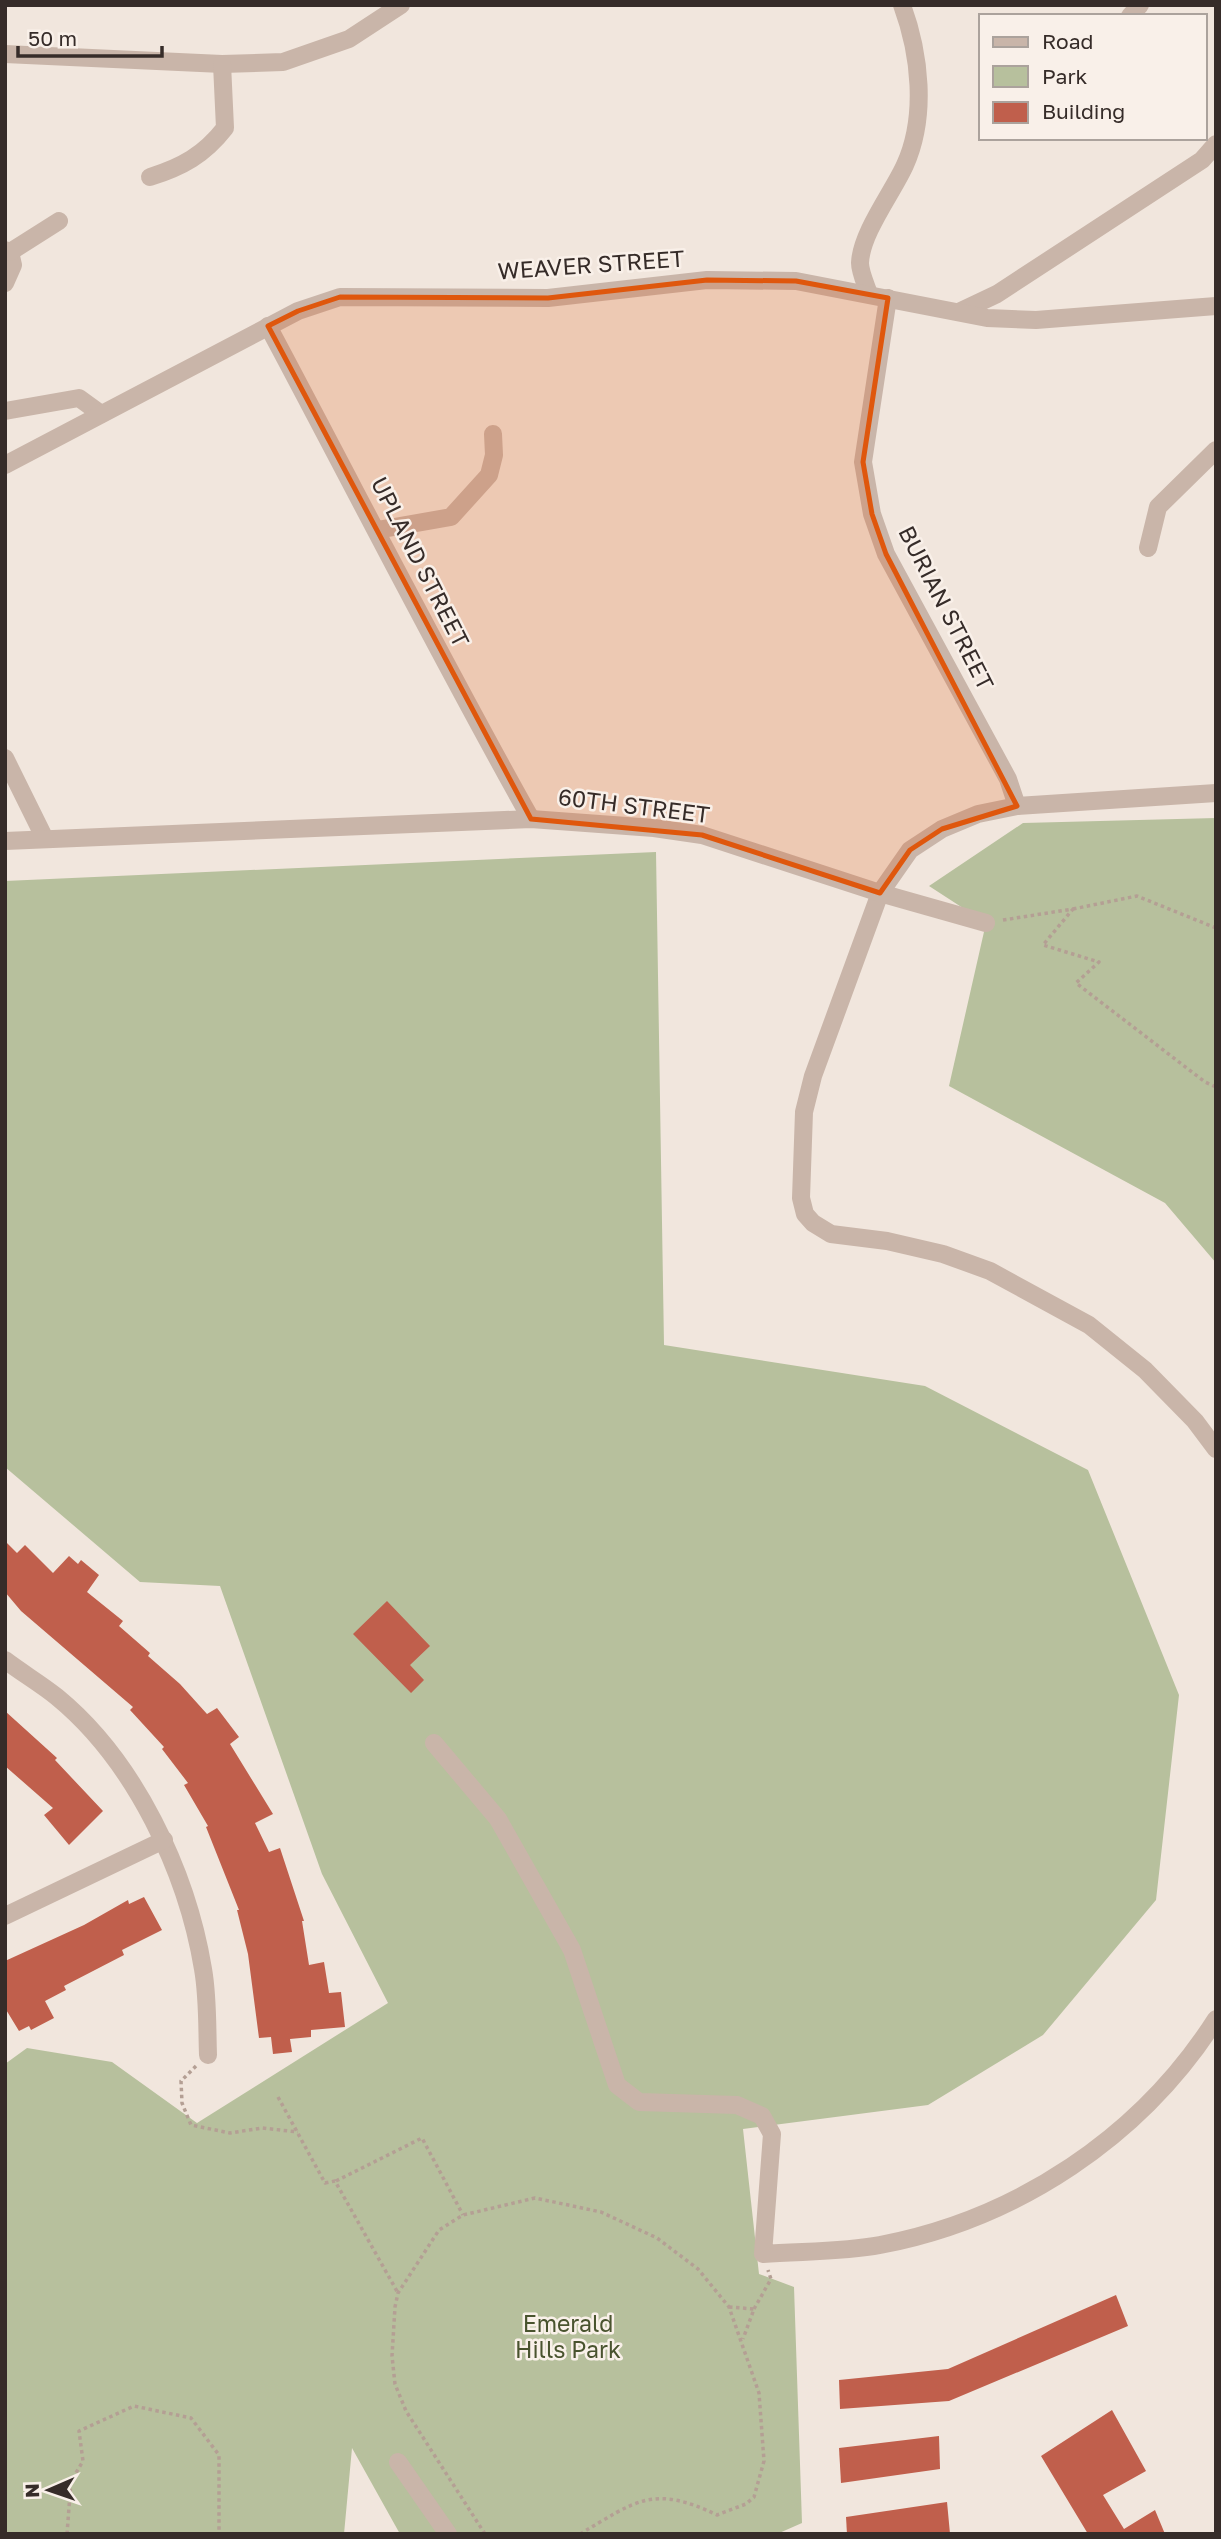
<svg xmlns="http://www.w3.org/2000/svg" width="1221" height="2539" viewBox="0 0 1221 2539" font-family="'Golos Text',sans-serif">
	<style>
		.green { fill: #b7c09d }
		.building { fill: #c05f4c }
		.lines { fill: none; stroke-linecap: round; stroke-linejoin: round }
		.path { stroke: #b49f94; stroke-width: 3.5; stroke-dasharray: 3.5 3.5; stroke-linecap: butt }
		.minor { stroke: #c9b5a9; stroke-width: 18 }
		.marked { fill: #df570d; fill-opacity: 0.2; stroke: #df570d; stroke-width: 5; stroke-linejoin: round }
		.labels { text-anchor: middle; stroke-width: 5; stroke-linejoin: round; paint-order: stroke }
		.street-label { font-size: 23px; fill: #362c29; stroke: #f9f0e9 }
		.park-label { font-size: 23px; fill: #49532e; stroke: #f9f0e9 }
	</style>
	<rect width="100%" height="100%" fill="#f1e6dd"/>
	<g class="green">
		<path d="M1216,818V1263L1165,1203L949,1086L986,923L929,886L1023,823Z"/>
		<path d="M656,852L664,1345L925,1386L1088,1470L1179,1695L1156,1900L1043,2035L928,2105L743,2129L759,2274L794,2287L802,2523L777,2534H400L352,2448L344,2534H5V2064L27,2048L112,2062L197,2123L388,2003L322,1874L220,1586L140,1582L5,1467V881Z"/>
	</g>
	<g class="building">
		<path d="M5,1541L17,1553L25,1545L53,1573L69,1556L78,1564L81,1560L99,1575L87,1592L123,1621L119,1626L150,1653L148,1656L180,1684L207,1714L217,1708L239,1737L230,1744L273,1814L255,1823L269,1852L280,1848L304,1921H302L309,1965L324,1962L329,1993L341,1992L345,2027L311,2030V2037L290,2039L292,2052L273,2054L271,2037L259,2038L248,1954L237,1910H239L206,1827L208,1826L184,1785L188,1783L162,1749L164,1747L130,1710L133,1707L21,1611L5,1592Z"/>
		<path d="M387,1601L430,1646L410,1665L424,1680L411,1693L353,1634Z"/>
		<path d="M5,1711L57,1758L55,1760L103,1811L69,1845L44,1815L53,1808L5,1766Z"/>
		<path d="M144,1897L162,1930L122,1950L124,1955L64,1986L66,1990L45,2001L54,2018L31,2030L29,2026L19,2031L5,2008V1961L84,1925L128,1900L129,1904Z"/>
		<path d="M1116,2295L1128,2326L949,2401L840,2409L839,2380L948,2369Z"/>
		<path d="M1112,2410L1146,2471L1103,2495L1124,2529L1155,2510L1165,2534H1088L1041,2456Z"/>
		<path d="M939,2436L940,2469L841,2483L839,2448Z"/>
		<path d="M947,2502L950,2534H847L846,2517Z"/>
	</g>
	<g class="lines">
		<g class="path">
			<path d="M1073,909L1137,896L1216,928"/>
			<path d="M1003,920L1073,909L1043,945L1099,962L1076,983L1205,1082L1216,1087"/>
			<path d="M196,2066L181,2081L182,2103L191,2125L230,2133L262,2128L298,2132"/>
			<path d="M278,2097L325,2183L335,2181L398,2293"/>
			<path d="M336,2181L422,2138L463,2215"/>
			<path d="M729,2307L754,2309L743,2339"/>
			<path d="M754,2309L771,2279L768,2270"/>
			<path d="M67,2534L71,2481L83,2461L79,2431L134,2406L191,2418L219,2455V2534"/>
			<path d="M485,2534L406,2411L395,2384L392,2356L395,2307L398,2293L439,2230L463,2215L535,2198L601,2212L657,2238L698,2269L729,2307L759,2393L764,2461L754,2497L746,2504L717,2515C653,2484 636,2501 580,2534"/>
		</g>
		<g class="minor">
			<path d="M1130,16L1140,5"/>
			<path d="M5,54L222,64L283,62L349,39L401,5"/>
			<path d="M150,177C182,167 204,155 225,128L222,64"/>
			<path d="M5,250L10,252L13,265L5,283"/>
			<path d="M10,252L59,221"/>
			<path d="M869,294C866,285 860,272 860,263C861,233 893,192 905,165C927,116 920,54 902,5"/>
			<path d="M888,298L863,462L872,514L886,554L1008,779L1017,806"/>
			<path d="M959,312L997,294L1202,160L1216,144"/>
			<path d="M268,326C356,491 440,657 531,819"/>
			<path d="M5,411L79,398L101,414"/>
			<path d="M5,465L298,311L340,297L548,298L707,280L796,281L987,318L1036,320L1216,306"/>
			<path d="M377,530L451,517L489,475L494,455L493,434"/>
			<path d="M1148,548L1158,507L1216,450"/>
			<path d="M5,758L45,839"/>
			<path d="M1216,793L1017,806L978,814L942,829L910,850L880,893L813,1076L804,1112L801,1198L805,1214L813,1223L831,1234L887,1241L943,1254L990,1271L1089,1325L1145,1370L1195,1421L1216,1449"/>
			<path d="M5,841L531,819L654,828L702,835L880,893L986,923"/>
			<path d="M5,1660C22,1673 41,1684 57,1697C135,1761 187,1872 203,1969C208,1997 207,2027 208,2055"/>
			<path d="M434,1743L498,1819L572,1950L617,2085L639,2102L737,2105L762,2116L772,2134L763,2254C802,2251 843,2252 880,2245C1017,2219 1141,2137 1216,2019"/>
			<path d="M5,1916L164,1840"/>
			<path d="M398,2462L448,2534"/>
		</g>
	</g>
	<path class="marked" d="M707,280L796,281L888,298L863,462L872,514L886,554L1017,806L942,829L910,850L880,893L702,835L531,819L268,326L298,311L340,297L548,298Z"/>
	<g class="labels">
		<g class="street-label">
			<text transform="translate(591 265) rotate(-4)" y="8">WEAVER STREET</text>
			<text transform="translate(420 562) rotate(63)" y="8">UPLAND STREET</text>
			<text transform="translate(946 608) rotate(63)" y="8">BURIAN STREET</text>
			<text transform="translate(634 806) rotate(7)" y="8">60TH STREET</text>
		</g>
		<g class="park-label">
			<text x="568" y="2332">Emerald<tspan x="568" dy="26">Hills Park</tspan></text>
		</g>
	</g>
	<rect width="1221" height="2539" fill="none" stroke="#362c29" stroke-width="14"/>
	<rect x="979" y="14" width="228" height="126" fill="#f9f0e9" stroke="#aba29c" stroke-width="2"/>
	<rect x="993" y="37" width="35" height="10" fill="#c9b5a9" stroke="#aba29c" stroke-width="2"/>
	<text x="1042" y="49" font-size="21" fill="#362c29">Road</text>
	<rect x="993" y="66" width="35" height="21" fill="#b7c09d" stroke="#aba29c" stroke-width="2"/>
	<text x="1042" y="84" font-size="21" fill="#362c29">Park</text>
	<rect x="993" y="102" width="35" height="21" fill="#c05f4c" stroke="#aba29c" stroke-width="2"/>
	<text x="1042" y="119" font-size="21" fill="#362c29">Building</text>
	<g transform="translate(49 2490) rotate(268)" stroke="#f9f0e9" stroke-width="5" paint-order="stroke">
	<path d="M0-5L12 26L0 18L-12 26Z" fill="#362c29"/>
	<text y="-10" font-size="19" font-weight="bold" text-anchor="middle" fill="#362c29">N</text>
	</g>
	<path d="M18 46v10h144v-10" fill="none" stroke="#362c29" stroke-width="3.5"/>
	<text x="28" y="46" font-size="21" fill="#362c29" stroke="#f9f0e9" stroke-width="5" paint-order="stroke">50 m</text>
</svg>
